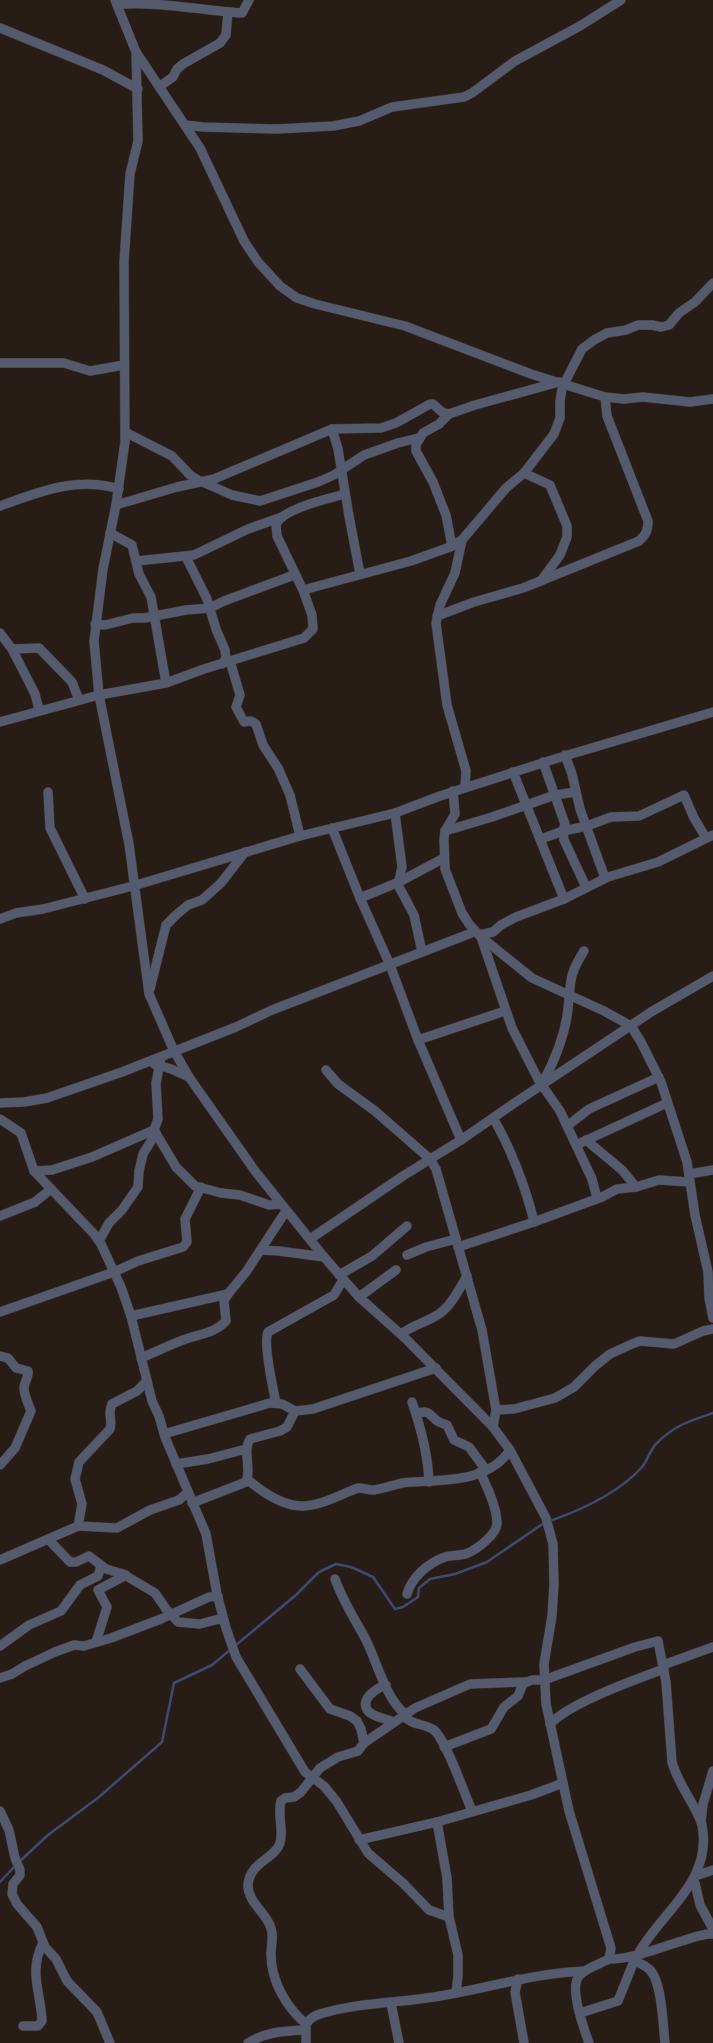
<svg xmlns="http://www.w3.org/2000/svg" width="713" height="2043" viewBox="0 0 713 2043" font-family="'Public Sans',sans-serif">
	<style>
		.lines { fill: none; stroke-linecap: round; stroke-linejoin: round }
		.stream { stroke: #3e4a73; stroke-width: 2.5 }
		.street-casing { stroke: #443934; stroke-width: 10 }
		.street { stroke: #555b6e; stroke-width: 9 }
	</style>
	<rect width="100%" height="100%" fill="#281c17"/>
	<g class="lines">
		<g class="stream">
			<path d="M550,1521C581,1510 619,1493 642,1467C648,1460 650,1450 656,1444C674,1425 690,1421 713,1413"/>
			<path d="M19,1862L48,1835L99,1797L162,1742L174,1683L212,1665L296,1595L319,1572L336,1564L351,1567L373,1577L395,1609L403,1607L418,1597L419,1588L430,1579L455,1574L487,1562L544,1523"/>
			<path d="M0,1882L15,1866"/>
		</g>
		<g class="street-casing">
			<g id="street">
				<path d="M115,0L136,52L200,148L244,241L258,262L280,286L297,298L315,304L405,326L531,374L605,397L624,399L643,397L690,402L713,399"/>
				<path d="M117,5C144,0 211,11 242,13L249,0"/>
				<path d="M0,28L103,70L138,89"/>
				<path d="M136,52L138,141L130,174L124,262L125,442L116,505L103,569L94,641L99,695L129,844L149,994L174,1051L189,1077L255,1171L324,1257L359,1297L406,1339L493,1427L510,1450L546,1518L553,1544L554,1584L552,1616L544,1664L546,1704L569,1811L611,1948L609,1959C600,1964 585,1968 579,1976C569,1988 584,2029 589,2043"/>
				<path d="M160,86L173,77L177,69L183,64L220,43L226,35L228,12"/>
				<path d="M185,125L203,127L277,129L333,126L359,121L392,107L464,97L472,93L515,61L580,26L621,0"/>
				<path d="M0,363H64L90,371L124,365"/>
				<path d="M564,384L582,349L594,340L607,333L626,330L638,325H652L661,327L669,325L679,313L695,302L713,283"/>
				<path d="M449,414L439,424L423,433L416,445V451L433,482L440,500L446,515L452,546"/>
				<path d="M332,429L338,449L349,516L360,574"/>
				<path d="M125,432L172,456L190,475L198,480L232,495L260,501L318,482L334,475L364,455L398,443L418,438"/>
				<path d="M524,473L550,485L567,526V537L560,555L541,581"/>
				<path d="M116,505L177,487L214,479L332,429L381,428L396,423L430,404H433L442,412L449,414L475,405L559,382"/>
				<path d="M0,506C39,492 77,476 119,489"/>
				<path d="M110,533L132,545L139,574L151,597L166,683"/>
				<path d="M462,540L455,573L440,605L436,623L447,705L466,771L465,787"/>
				<path d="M186,557L207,599L216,629L225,650L226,658L222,664"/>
				<path d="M137,561L194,555L248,529L282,517"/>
				<path d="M303,590L411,561L450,547L462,540L506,488L524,473L554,434L560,418V401L563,383"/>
				<path d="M437,616L474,602L523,588L639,541C646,535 648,530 648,521L607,416L605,397"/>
				<path d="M95,624L105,625L133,618H144L186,610L210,608L224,601L294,575"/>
				<path d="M0,633L12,649L39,648L72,682L79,700"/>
				<path d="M12,649L35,694L39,710"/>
				<path d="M230,661L240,695L236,707L244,722L251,721L256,724L263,745L278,768L290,795L300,836"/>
				<path d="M0,722L99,695L166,683L204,669L304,638L313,629L312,615L303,590L277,536L276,524C284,508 328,499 345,494"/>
				<path d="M565,755L572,774L580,809L605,878"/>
				<path d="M543,762L565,824L563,831L564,840L586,887"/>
				<path d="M513,772L564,899"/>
				<path d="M453,791L455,814L445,831L444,839L445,869L462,913L469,924L481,937L512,1028L539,1081L560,1111L592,1179L597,1198"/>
				<path d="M48,792L50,828L85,899"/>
				<path d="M395,813L402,867L398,885L414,915L422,952"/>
				<path d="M332,828L360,898L390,965L418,1040L461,1140"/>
				<path d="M445,831L492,817L555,795L576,792"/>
				<path d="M541,839L563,831L587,826L611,817L639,816L684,795L694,818L706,838"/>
				<path d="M360,898L399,882L444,858"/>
				<path d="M0,919L16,913L43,909L133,886L300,836L395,813L440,796L558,758L713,712"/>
				<path d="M479,935L493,932L501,925L516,917L564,899L608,877L658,862L713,835"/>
				<path d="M481,937L532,978L604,1011L631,1026L641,1042L661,1082L687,1162L695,1215L708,1272L709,1298L713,1318"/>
				<path d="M150,989L166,925L176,915L188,905L202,900L221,883L245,852"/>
				<path d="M418,1040L505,1011"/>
				<path d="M154,1064L171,1069L189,1077"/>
				<path d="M326,1070L338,1084L375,1111L430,1159L436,1169L482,1330L496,1410L493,1427"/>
				<path d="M543,1082C555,1060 565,1035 568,1009C571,982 568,976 584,951"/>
				<path d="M0,1103L24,1102L47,1098L122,1072L236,1027L272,1010L474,932"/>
				<path d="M493,1118C510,1146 527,1191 534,1222"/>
				<path d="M0,1119L21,1133L34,1171L94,1234L101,1244L121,1287L131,1316L152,1401L159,1416L165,1437L206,1534L217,1594L226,1628L236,1657L305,1772L324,1786L337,1802L368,1853L404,1884L429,1910L449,1917"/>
				<path d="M567,1126L589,1109L659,1077"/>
				<path d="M154,1130L176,1167L195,1186L221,1193L240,1195L269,1205L281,1204"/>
				<path d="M586,1140L622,1170L636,1187"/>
				<path d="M576,1145L667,1103"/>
				<path d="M34,1171L52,1170L92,1157L154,1130L158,1119L156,1083L161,1057"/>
				<path d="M689,1174L713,1170"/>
				<path d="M0,1216L35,1202L51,1189"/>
				<path d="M310,1239L403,1176L461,1140L516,1102L651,1012L713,976"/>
				<path d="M99,1241L109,1223L122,1210L138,1187L139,1171L143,1154L156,1133"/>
				<path d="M458,1247L534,1222L602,1197L617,1189L636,1187L659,1180L689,1182"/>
				<path d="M261,1250L279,1251L324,1257"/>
				<path d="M407,1255L426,1247L456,1239"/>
				<path d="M339,1275L372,1256L407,1226"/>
				<path d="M359,1297L396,1270"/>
				<path d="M0,1312L114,1272L138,1261L183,1247L187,1242L185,1219L201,1187"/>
				<path d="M131,1316L228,1294"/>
				<path d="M401,1334C413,1325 427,1322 439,1314C451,1306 460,1288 467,1276"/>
				<path d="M0,1356L8,1358L16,1368L28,1371C29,1377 25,1381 24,1387C24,1396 28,1403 31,1411L15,1448L0,1465"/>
				<path d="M141,1358C156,1352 171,1344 186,1339C200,1334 215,1333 226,1321L224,1301L228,1294L246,1272L286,1211"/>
				<path d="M412,1402C421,1428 428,1454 429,1482"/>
				<path d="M276,1403C273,1389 263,1342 268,1332L334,1295L343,1280"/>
				<path d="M496,1410L514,1409L555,1398L574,1387L595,1366L610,1354L632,1344L640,1341L674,1344L703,1331L713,1329"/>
				<path d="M416,1414C426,1410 428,1412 435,1419C438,1423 443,1423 447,1425L454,1440L469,1447L486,1470"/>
				<path d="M164,1434L270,1403L282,1404L295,1411L313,1409L436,1368"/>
				<path d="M176,1464L208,1459L246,1449"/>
				<path d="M247,1479C262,1492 282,1506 302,1506C321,1506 341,1494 358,1488C364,1488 368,1490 373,1490C386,1489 398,1482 411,1482C445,1480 489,1482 510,1450"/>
				<path d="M192,1503L246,1482C252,1468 242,1452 250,1439L280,1431L287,1427L295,1411"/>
				<path d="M78,1526L82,1504L75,1479L79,1462L110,1429C113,1420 107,1413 112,1404L137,1391L147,1381"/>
				<path d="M48,1539L70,1562H76L89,1556L106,1569L123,1574L155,1593L166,1609L178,1622L200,1624L219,1619L224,1621"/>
				<path d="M0,1560L78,1526L117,1528L150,1510L179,1500L187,1493"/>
				<path d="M335,1579C343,1601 354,1618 365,1638C378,1663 384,1696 405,1714"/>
				<path d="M407,1594C412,1577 428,1563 445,1557C452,1555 460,1556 468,1553C477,1549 496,1535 497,1524C497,1507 487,1487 480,1472"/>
				<path d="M96,1642L107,1607L98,1590L126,1575"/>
				<path d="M0,1646L29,1625L61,1611L80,1585L98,1576L101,1566"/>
				<path d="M663,1665L713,1647"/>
				<path d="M300,1669L330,1709L350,1716L357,1721L361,1729L364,1743"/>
				<path d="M0,1678L12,1674L25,1666L55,1652L74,1645L84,1646L111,1638L161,1619L209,1597L218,1596"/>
				<path d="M386,1685C377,1688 359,1699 368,1711C373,1717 387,1719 394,1722"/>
				<path d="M403,1715C412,1726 424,1723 434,1730C446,1740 465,1795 472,1811"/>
				<path d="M550,1724C570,1703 634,1680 664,1669"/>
				<path d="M444,1747L491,1729L504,1707L518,1696L523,1684L532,1680H544L635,1647L658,1641L666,1682L672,1762C678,1785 695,1803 702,1825C713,1882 661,1912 638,1954"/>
				<path d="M0,1811L9,1830L15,1858L20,1870V1875L13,1884L12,1894L17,1904L37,1927L45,1947L56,1959L67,1981L97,2012L110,2043"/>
				<path d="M437,1822L447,1878L449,1917L458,1955V1976L456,1993"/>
				<path d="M701,1822L703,1804L713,1771"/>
				<path d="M359,1840L437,1822L531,1795L563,1783"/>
				<path d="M698,1875L713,1870"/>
				<path d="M695,1883L700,1905L713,1929"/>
				<path d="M630,1958C636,1963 645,1964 650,1970C662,1982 663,2026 665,2043"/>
				<path d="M609,1959C634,1959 658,1948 682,1941C692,1938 703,1933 713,1934"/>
				<path d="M518,1979L515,1992L524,2043"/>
				<path d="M391,2003L399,2043"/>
				<path d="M580,2013L618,2001L634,1961"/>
				<path d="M306,2024C286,2007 271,1981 271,1954C271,1945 274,1937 271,1928C266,1912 247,1902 248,1884C251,1861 275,1859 280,1843C284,1830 277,1814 281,1801L285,1798L294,1797L301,1792L320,1768L338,1757L358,1751L364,1743L415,1708L470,1684L525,1682"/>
				<path d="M23,2026H38L42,2021C41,1992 28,1972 43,1943"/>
				<path d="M248,2043C265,2032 284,2031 304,2030"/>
				<path d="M306,2043V2024C309,2020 312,2017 317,2015C353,2003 397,2003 434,1997C485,1989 533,1973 585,1971"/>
			</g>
		</g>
		<use href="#street" class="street"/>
	</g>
</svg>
